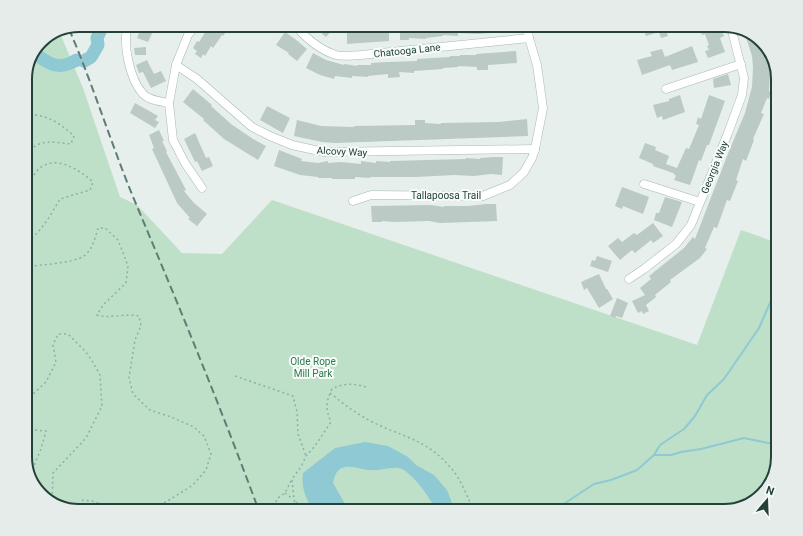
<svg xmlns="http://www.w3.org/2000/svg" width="803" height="536" viewBox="0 0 803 536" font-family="Roboto,sans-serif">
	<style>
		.green { fill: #bfe0c8 }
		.water { fill: #8ec9d4 }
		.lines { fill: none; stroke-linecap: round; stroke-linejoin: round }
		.stream { stroke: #8ec9d4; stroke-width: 2 }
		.river { stroke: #8ec9d4; stroke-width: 13 }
		.building { fill: #bbcac4 }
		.street-casing { stroke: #a8b8b2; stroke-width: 9 }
		.path { stroke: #86b3a5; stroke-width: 1.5; stroke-dasharray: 2 3; stroke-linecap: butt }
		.street { stroke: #fff; stroke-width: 8 }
		.rail { stroke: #5f7d75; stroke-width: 2; stroke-dasharray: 8 4; stroke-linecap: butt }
		.labels { text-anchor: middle; stroke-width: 4; stroke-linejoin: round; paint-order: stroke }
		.street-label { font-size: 10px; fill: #24423a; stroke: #f7fbf9 }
		.park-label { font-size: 10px; fill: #2d7a4b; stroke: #f7fbf9 }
		.rim { fill: none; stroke: #24423a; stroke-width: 2 }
	</style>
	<rect width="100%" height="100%" fill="#e6efeb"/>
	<path class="green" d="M60,33L83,88L120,197L137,205L182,253L222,254L272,200L697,345L741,230L778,243V457L769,487L751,504L724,511H79L49,502L32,484L25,460V76L41,41Z"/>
	<path class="water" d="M365,442L388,446L408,457L416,465L434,475L447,490L455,511H437C428,496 418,480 404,470C394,464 380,472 370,470C361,470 351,464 342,468C336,470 334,478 333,483L349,511H313C306,498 301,488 303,473L335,448Z"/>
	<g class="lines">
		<g class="stream">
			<path d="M654,455H671L681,452L701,449L744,438L778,445"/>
			<path d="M515,511L530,510L537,511"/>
			<path d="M548,511L559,507L594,484L611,480L637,470L654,455L660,445L684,429L695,416L707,395L724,379L759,328L773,296L778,293"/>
		</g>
		<g class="river">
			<path d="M35,54C46,61 54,69 68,64C72,63 74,61 77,60"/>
			<path d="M84,61L91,57L98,45L97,38L103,25"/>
		</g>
	</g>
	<g class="building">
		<path d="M142,25H156L148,42L137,38Z"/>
		<path d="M212,25H226L230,27L223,36L222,35L213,48L211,46L205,56L203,54L201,58L195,54L197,51L193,48L197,41L199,42L206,31L207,32Z"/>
		<path d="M310,25H330L334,28L326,37L322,34L323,32L321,31L320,32Z"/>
		<path d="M402,25L431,26V25H507V32L476,34L458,33V36L443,35V36L426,38V39L409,38V40H400V30H402Z"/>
		<path d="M642,25H691V26L667,33L668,36L661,38L659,32L646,36Z"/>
		<path d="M698,25H720L724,36L720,38L725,52L708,58L705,51L709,50L707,46L709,45L705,34L702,35Z"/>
		<path d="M372,30H389V41L347,44V32Z"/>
		<path d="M744,31L754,34L771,52V59H769L770,70L769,91L771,92L769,99L767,98L761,113L764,114L753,139L754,140L746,161L743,159L736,180L738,181L730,201L727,200L717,228L714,227L705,248L707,249L700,258L670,280L671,282L655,295L656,297L646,305L649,311L643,314L642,311L638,313L632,301L645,295L640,288L651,279L649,276L684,248L693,237L695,239L727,156L745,113L752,87L753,67L752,56Z"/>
		<path d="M285,32L295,39L307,49L297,61L288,54L289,53L276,45Z"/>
		<path d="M692,46L698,62L672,70L670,65L642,75L637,60L652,56L650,52L662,49L665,57Z"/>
		<path d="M146,47V55H135L134,48Z"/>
		<path d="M516,51L517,63L488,65V70H477V67L458,66V67L443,68V69L414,71V73L399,72L400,77L388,78V74L368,76V77L352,76V78L335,76L334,79L320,75L306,68L313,53L326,60L344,65V64L357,66V65H371V63L387,62L417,61V59L450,57V56H460V55H476V54Z"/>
		<path d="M147,60L154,74L161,71L166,81L151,88L143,72L139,73L136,65Z"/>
		<path d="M728,74L731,85L714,88L713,79Z"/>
		<path d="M193,89L212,105L211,106L231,124L253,139L266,146L258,160L224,139L203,120L204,119L183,102Z"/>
		<path d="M680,95L685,112L663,120L662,116L657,118L653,105L669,101V99Z"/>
		<path d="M709,95L725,101L709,145H707L701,161L699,160L690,185L674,180L676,176L673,173L653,166V164L639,158L645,143L656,147L655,150L669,156L666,164L677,168L686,148L689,149L692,142L699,125L696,124L698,117L701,119Z"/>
		<path d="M135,103L158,116L155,120L159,122L155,128L130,113Z"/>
		<path d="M267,106L290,118L283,133L260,120Z"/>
		<path d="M527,119L528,136L335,143L322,142L294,136L297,120L321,126L354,127V126L415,125V120H425V123L441,124V123L499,122Z"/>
		<path d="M159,130L164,141H162L167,151L166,152L186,190L184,191L194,203L207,214L197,226L188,219L190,218L177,203L152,149L154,148L149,135Z"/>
		<path d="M195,133L206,158L209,157L213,166L202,171L197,161L195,162L184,139Z"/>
		<path d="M279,150L302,159L301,161L318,163L328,161V163L341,162L361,164V161L376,163V161L390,162V161L466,159V158L480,159V158L494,157H503L502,175L491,174L474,176L454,175L416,177H370V178L355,177V179H332V178H318V177L300,175L274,166Z"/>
		<path d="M622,187L649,197L643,214L623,206L622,209L615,206Z"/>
		<path d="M665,197L682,202L672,227L654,220L656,213H659Z"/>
		<path d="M486,204H496L497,221L440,223L429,221L394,222L382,221V222H372L371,206L431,205L444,207V206H468Z"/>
		<path d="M653,223L663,236L653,243L651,240L635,253L632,250L620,260L608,246L618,238L622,242L634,233L637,235Z"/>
		<path d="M597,256L612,261L608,272L590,266L592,260L595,261Z"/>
		<path d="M599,274L606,289H607L613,299L599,308L587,288L584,290L581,282Z"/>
		<path d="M617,298L628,303L622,318L616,316L615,318L610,316Z"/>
	</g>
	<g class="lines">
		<g class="street-casing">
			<g id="street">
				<path d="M128,25C122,43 130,80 143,94C150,101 160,101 169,103"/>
				<path d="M196,25L188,35L176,65L169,103L173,140L185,163L202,188"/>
				<path d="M295,25C305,37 320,50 336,55C343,57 354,55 361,55L529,38"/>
				<path d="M176,65L197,79L252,127L270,136L292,145L324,152L535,149"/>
				<path d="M666,89L741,64"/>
				<path d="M644,184L700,202"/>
				<path d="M353,201L371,195L483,196L510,185L524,172L532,158L535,149L543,108L537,65L529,38L527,25"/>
				<path d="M629,279L644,269L676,244L691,225L728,133L742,95L744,78L731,27"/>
			</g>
		</g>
		<g class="path">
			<path d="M25,115C45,113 60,123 74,136L71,144C51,142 41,138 25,154"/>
			<path d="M25,187C30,183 32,177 36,172C53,152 78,169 93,182L90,190L60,199C51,214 41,234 25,242"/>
			<path d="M25,267C39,265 74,263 84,256C93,249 95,238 98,228H105L118,240L128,266L126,283L103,305L97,315C106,319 126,313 139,316L141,326L135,340L129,378L133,394L150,410L171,417L194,427L204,436L211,454L206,470L193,485L166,502L143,510H118L92,501L83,500L79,509L81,511"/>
			<path d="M235,376L293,396L297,412L298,434L306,456"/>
			<path d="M25,393L31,396L46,382L56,362L53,345L58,334H68L85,351L91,359L100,375L102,406L86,438L53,473L52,503"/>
			<path d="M330,393C346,406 362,418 381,426C410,439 429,442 451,468C459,476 469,500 474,511"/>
			<path d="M25,431L34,430L46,431L41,449L30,475"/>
			<path d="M285,493L293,499"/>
			<path d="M296,502L303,511"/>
			<path d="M271,511L278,498L285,493L292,479"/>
			<path d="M299,511L294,500L292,479L301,467L306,456L315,446L331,422C325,408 326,402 332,389C343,383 354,383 366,387"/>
		</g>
		<use href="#street" class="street"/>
		<path class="rail" d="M69,29C94,87 112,147 136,204C179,306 221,408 259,511"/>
	</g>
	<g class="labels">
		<g class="street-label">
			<text transform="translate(407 50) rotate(-6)" y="4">Chatooga Lane</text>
			<text transform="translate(342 151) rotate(3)" y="4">Alcovy Way</text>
			<text transform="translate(714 167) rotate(-68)" y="4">Georgia Way</text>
			<text x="446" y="199">Tallapoosa Trail</text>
		</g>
		<g class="park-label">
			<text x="313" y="365">Olde Rope<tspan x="313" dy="12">Mill Park</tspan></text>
		</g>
	</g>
	<path d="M0 0H803V536H0ZM79 32H724A47 47 0 0 1 771 79V457A47 47 0 0 1 724 504H79A47 47 0 0 1 32 457V79A47 47 0 0 1 79 32Z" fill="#e6ecea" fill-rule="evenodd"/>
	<path class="rim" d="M79 32H724A47 47 0 0 1 771 79V457A47 47 0 0 1 724 504H79A47 47 0 0 1 32 457V79A47 47 0 0 1 79 32Z"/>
	<g transform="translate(767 500) rotate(19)" stroke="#f7fbf9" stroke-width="3" paint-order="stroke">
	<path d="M0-3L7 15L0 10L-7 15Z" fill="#24423a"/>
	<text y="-6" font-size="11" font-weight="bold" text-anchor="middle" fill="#24423a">N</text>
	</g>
</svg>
